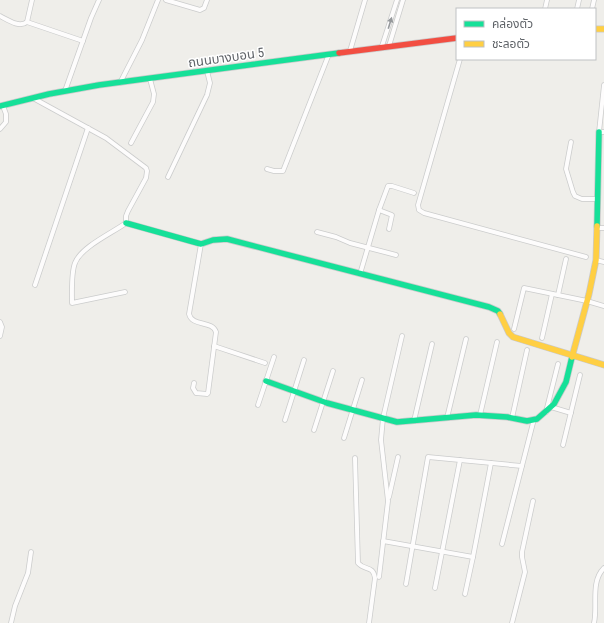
<svg xmlns="http://www.w3.org/2000/svg" width="604" height="623" viewBox="0 0 604 623" font-family="'Roboto Condensed','Noto Sans Thai',sans-serif">
	<style>
		.lines { fill: none; stroke-linecap: round; stroke-linejoin: round }
		.street-casing { stroke: #cbcccc; stroke-width: 5.5 }
		.fast-casing { stroke: #cacacb; stroke-width: 7 }
		.slow-casing { stroke: #cacacb; stroke-width: 7 }
		.jam-casing { stroke: #cacacb; stroke-width: 7 }
		.street { stroke: #fdfcfc; stroke-width: 4 }
		.fast { stroke: #16e098; stroke-width: 5.5 }
		.slow { stroke: #ffcf43; stroke-width: 5.5 }
		.jam { stroke: #f24e42; stroke-width: 5.5 }
		.oneway { fill: #96999c }
		.labels { text-anchor: middle; stroke-width: 3; stroke-linejoin: round; paint-order: stroke }
		.street-label { font-size: 13px; fill: #5f6368; stroke: #fff }
	</style>
	<rect width="100%" height="100%" fill="#efeeea"/>
	<g class="lines">
		<g class="street-casing">
			<g id="street">
				<path d="M166,0L200,10L204,8L207,0"/>
				<path d="M545,9L547,0"/>
				<path d="M577,9L579,0"/>
				<path d="M592,9L594,0"/>
				<path d="M0,16C8,20 19,28 27,22L83,41"/>
				<path d="M27,22L32,0"/>
				<path d="M382,46L397,0"/>
				<path d="M389,46L403,0"/>
				<path d="M350,51L365,0"/>
				<path d="M460,59L418,205L419,210L424,213L586,257"/>
				<path d="M120,83L142,40L158,0"/>
				<path d="M604,85L599,132H604"/>
				<path d="M65,91L91,18L99,0"/>
				<path d="M33,98L106,138L146,168L147,171L146,178L128,211L126,216V223C112,233 81,247 75,263C71,273 72,292 72,303L125,292"/>
				<path d="M0,129L6,122V114L3,106"/>
				<path d="M571,142L566,169L573,192L575,196L582,199H598"/>
				<path d="M131,143L153,102L154,94L150,79"/>
				<path d="M267,169L274,171H283L329,54"/>
				<path d="M168,177L207,95L210,83L207,71"/>
				<path d="M379,210L392,215L389,229"/>
				<path d="M597,228H604"/>
				<path d="M317,232L336,237L350,243L396,255"/>
				<path d="M596,260L604,262"/>
				<path d="M360,274L379,210L388,186H392L414,193"/>
				<path d="M35,285L88,128"/>
				<path d="M558,295L566,259"/>
				<path d="M0,322L2,327L0,336"/>
				<path d="M514,329L524,288L587,301L604,306"/>
				<path d="M542,338L552,294"/>
				<path d="M214,346L265,363"/>
				<path d="M194,383L193,388L196,393L207,394L208,393L216,332C212,320 192,327 189,314L201,244"/>
				<path d="M258,405L274,357"/>
				<path d="M551,407L571,413"/>
				<path d="M546,412L558,364"/>
				<path d="M480,415L497,342"/>
				<path d="M447,418L466,339"/>
				<path d="M512,418L527,350"/>
				<path d="M285,420L304,360"/>
				<path d="M414,421L432,344"/>
				<path d="M314,430L333,371"/>
				<path d="M344,438L362,380"/>
				<path d="M563,445L580,375"/>
				<path d="M355,458L358,563C365,571 373,565 375,578L369,623"/>
				<path d="M389,497L398,457"/>
				<path d="M383,541L473,557L491,463"/>
				<path d="M502,544L534,419"/>
				<path d="M379,577L388,501L381,440L383,418L402,336"/>
				<path d="M406,584L428,457L522,466"/>
				<path d="M435,588L460,460"/>
				<path d="M465,594L473,557"/>
				<path d="M11,623L15,606L28,573L31,552"/>
				<path d="M512,623L525,572L522,557V552L533,501"/>
				<path d="M594,623C598,606 590,582 604,568"/>
			</g>
		</g>
		<g class="fast-casing">
			<g id="fast">
				<path d="M0,106L49,94L99,85L339,53"/>
				<path d="M126,223L201,244L213,240L227,239L489,307L498,311L500,314"/>
				<path d="M597,226L599,132"/>
				<path d="M266,381L327,403L397,422L476,415L507,417L527,421L537,419L554,404L566,382L572,357"/>
			</g>
		</g>
		<g class="slow-casing">
			<g id="slow">
				<path d="M595,29H604"/>
				<path d="M500,314L509,333L513,337L604,365"/>
				<path d="M572,357L589,294L596,260L597,226"/>
			</g>
		</g>
		<g class="jam-casing">
			<path id="jam" d="M339,53L457,38"/>
		</g>
		<use href="#street" class="street"/>
		<use href="#fast" class="fast"/>
		<use href="#slow" class="slow"/>
		<use href="#jam" class="jam"/>
	</g>
	<defs><path id="oneway-solid" d="M-6-.8H1V-3.2L6.5 0L1 3.2V.8H-6Z"/></defs>
	<use class="oneway" href="#oneway-solid" transform="translate(390 23) rotate(-73)"/>
	<g class="labels">
		<g class="street-label">
			<text transform="translate(226 57) rotate(-8)" y="5">ถนนบางบอน 5</text>
		</g>
	</g>
	<rect x="456" y="8" width="140" height="52" fill="#ffffff" stroke="#bfc1c3"/>
	<rect x="464" y="21" width="20" height="6" fill="#16e098" stroke="#bfc1c3"/>
	<text x="492" y="28" font-size="12" fill="#5f6368">คล่องตัว</text>
	<rect x="464" y="41" width="20" height="6" fill="#ffcf43" stroke="#bfc1c3"/>
	<text x="492" y="48" font-size="12" fill="#5f6368">ชะลอตัว</text>
</svg>
